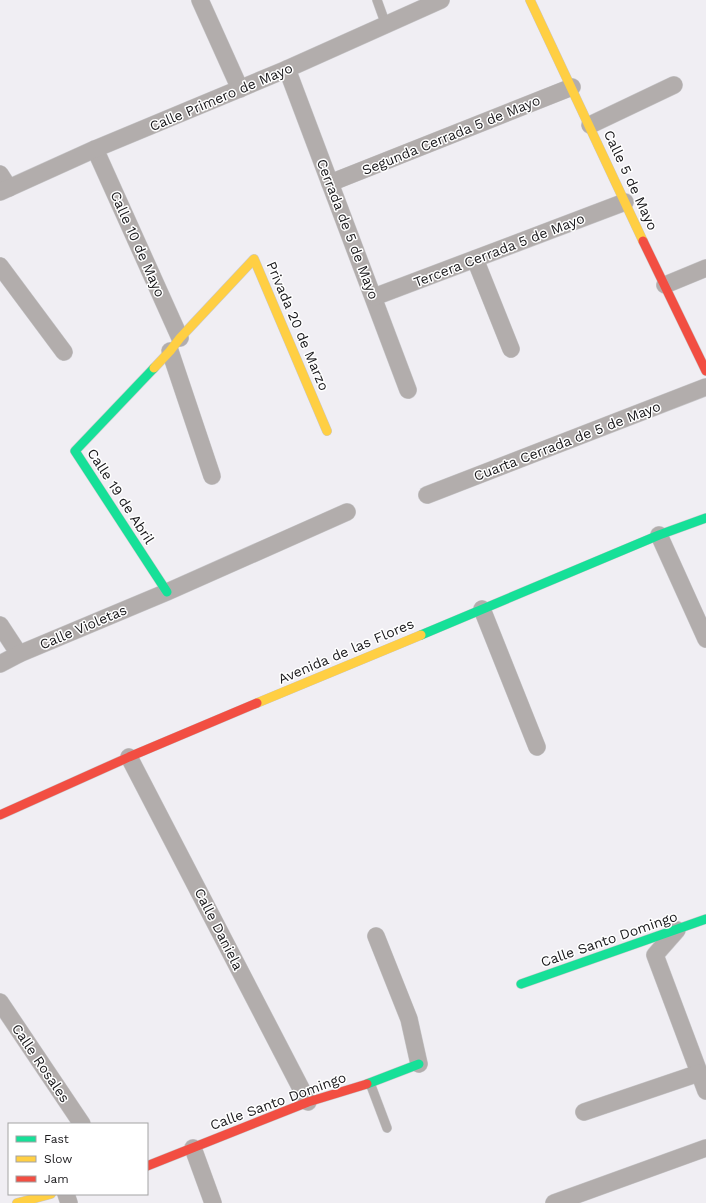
<svg xmlns="http://www.w3.org/2000/svg" width="706" height="1203" viewBox="0 0 706 1203" font-family="'Work Sans',sans-serif">
	<style>
		.lines { fill: none; stroke-linecap: round; stroke-linejoin: round }
		.lane-casing { stroke: #c9c8cb; stroke-width: 10 }
		.street-casing { stroke: #c9c8cb; stroke-width: 18 }
		.fast-casing { stroke: #c9c8cb; stroke-width: 10 }
		.slow-casing { stroke: #c9c8cb; stroke-width: 10 }
		.jam-casing { stroke: #c9c8cb; stroke-width: 10 }
		.lane { stroke: #b2adac; stroke-width: 9 }
		.street { stroke: #b2adac; stroke-width: 17 }
		.fast { stroke: #16e098; stroke-width: 9 }
		.slow { stroke: #ffcf43; stroke-width: 9 }
		.jam { stroke: #f24e42; stroke-width: 9 }
		.labels { text-anchor: middle; stroke-width: 3; stroke-linejoin: round; paint-order: stroke }
		.street-label { font-size: 14px; fill: #19181b; stroke: #fff }
	</style>
	<rect width="100%" height="100%" fill="#f0eef3"/>
	<g class="lines">
		<g class="lane-casing">
			<g id="lane">
				<path d="M377,0L386,25"/>
				<path d="M370,1083L387,1128"/>
			</g>
		</g>
		<g class="street-casing">
			<g id="street">
				<path d="M200,0L240,89"/>
				<path d="M287,69L408,390"/>
				<path d="M590,125L674,85"/>
				<path d="M95,149L180,338"/>
				<path d="M0,174L9,188"/>
				<path d="M330,183L572,87"/>
				<path d="M0,192L95,149L287,69L441,0"/>
				<path d="M475,259L511,349"/>
				<path d="M0,266L64,352"/>
				<path d="M665,285L706,268"/>
				<path d="M374,297L625,202"/>
				<path d="M170,351L212,476"/>
				<path d="M427,495L706,387"/>
				<path d="M659,535L706,639"/>
				<path d="M482,609L537,747"/>
				<path d="M0,625L19,654"/>
				<path d="M0,664L19,654L167,592L347,512"/>
				<path d="M129,757L308,1102"/>
				<path d="M677,930L655,955L706,1091"/>
				<path d="M376,936L409,1019L419,1064"/>
				<path d="M0,1002L82,1124"/>
				<path d="M584,1112L699,1073"/>
				<path d="M193,1148L213,1203"/>
				<path d="M66,1194L69,1203"/>
				<path d="M554,1203L706,1148"/>
			</g>
		</g>
		<g class="fast-casing">
			<g id="fast">
				<path d="M154,368L75,451L167,592"/>
				<path d="M421,635L659,535L706,518"/>
				<path d="M521,984L706,919"/>
				<path d="M367,1084L419,1064"/>
			</g>
		</g>
		<g class="slow-casing">
			<g id="slow">
				<path d="M530,0L643,241"/>
				<path d="M154,368L170,351L180,338L254,259L327,431"/>
				<path d="M257,703L421,635"/>
				<path d="M17,1203L51,1194"/>
			</g>
		</g>
		<g class="jam-casing">
			<g id="jam">
				<path d="M643,241L706,371"/>
				<path d="M0,815L129,757L257,703"/>
				<path d="M147,1166L308,1102L367,1084"/>
			</g>
		</g>
		<use href="#lane" class="lane"/>
		<use href="#street" class="street"/>
		<use href="#fast" class="fast"/>
		<use href="#slow" class="slow"/>
		<use href="#jam" class="jam"/>
	</g>
	<g class="labels">
		<g class="street-label">
			<text transform="translate(221 97) rotate(-23)" y="5">Calle Primero de Mayo</text>
			<text transform="translate(451 135) rotate(-22)" y="5">Segunda Cerrada 5 de Mayo</text>
			<text transform="translate(631 180) rotate(65)" y="5">Calle 5 de Mayo</text>
			<text transform="translate(348 229) rotate(69)" y="5">Cerrada de 5 de Mayo</text>
			<text transform="translate(138 244) rotate(66)" y="5">Calle 10 de Mayo</text>
			<text transform="translate(499 250) rotate(-21)" y="5">Tercera Cerrada 5 de Mayo</text>
			<text transform="translate(298 326) rotate(67)" y="5">Privada 20 de Marzo</text>
			<text transform="translate(567 441) rotate(-21)" y="5">Cuarta Cerrada de 5 de Mayo</text>
			<text transform="translate(121 496) rotate(57)" y="5">Calle 19 de Abril</text>
			<text transform="translate(83 627) rotate(-23)" y="5">Calle Violetas</text>
			<text transform="translate(346 651) rotate(-23)" y="5">Avenida de las Flores</text>
			<text transform="translate(219 929) rotate(63)" y="5">Calle Daniela</text>
			<text transform="translate(609 939) rotate(-19)" y="5">Calle Santo Domingo</text>
			<text transform="translate(41 1063) rotate(56)" y="5">Calle Rosales</text>
			<text transform="translate(278 1101) rotate(-20)" y="5">Calle Santo Domingo</text>
		</g>
	</g>
	<rect x="8" y="1123" width="140" height="72" fill="#ffffff" stroke="#a3a3a4"/>
	<rect x="16" y="1136" width="20" height="6" fill="#16e098" stroke="#a3a3a4"/>
	<text x="44" y="1143" font-size="12" fill="#19181b">Fast</text>
	<rect x="16" y="1156" width="20" height="6" fill="#ffcf43" stroke="#a3a3a4"/>
	<text x="44" y="1163" font-size="12" fill="#19181b">Slow</text>
	<rect x="16" y="1176" width="20" height="6" fill="#f24e42" stroke="#a3a3a4"/>
	<text x="44" y="1183" font-size="12" fill="#19181b">Jam</text>
</svg>
